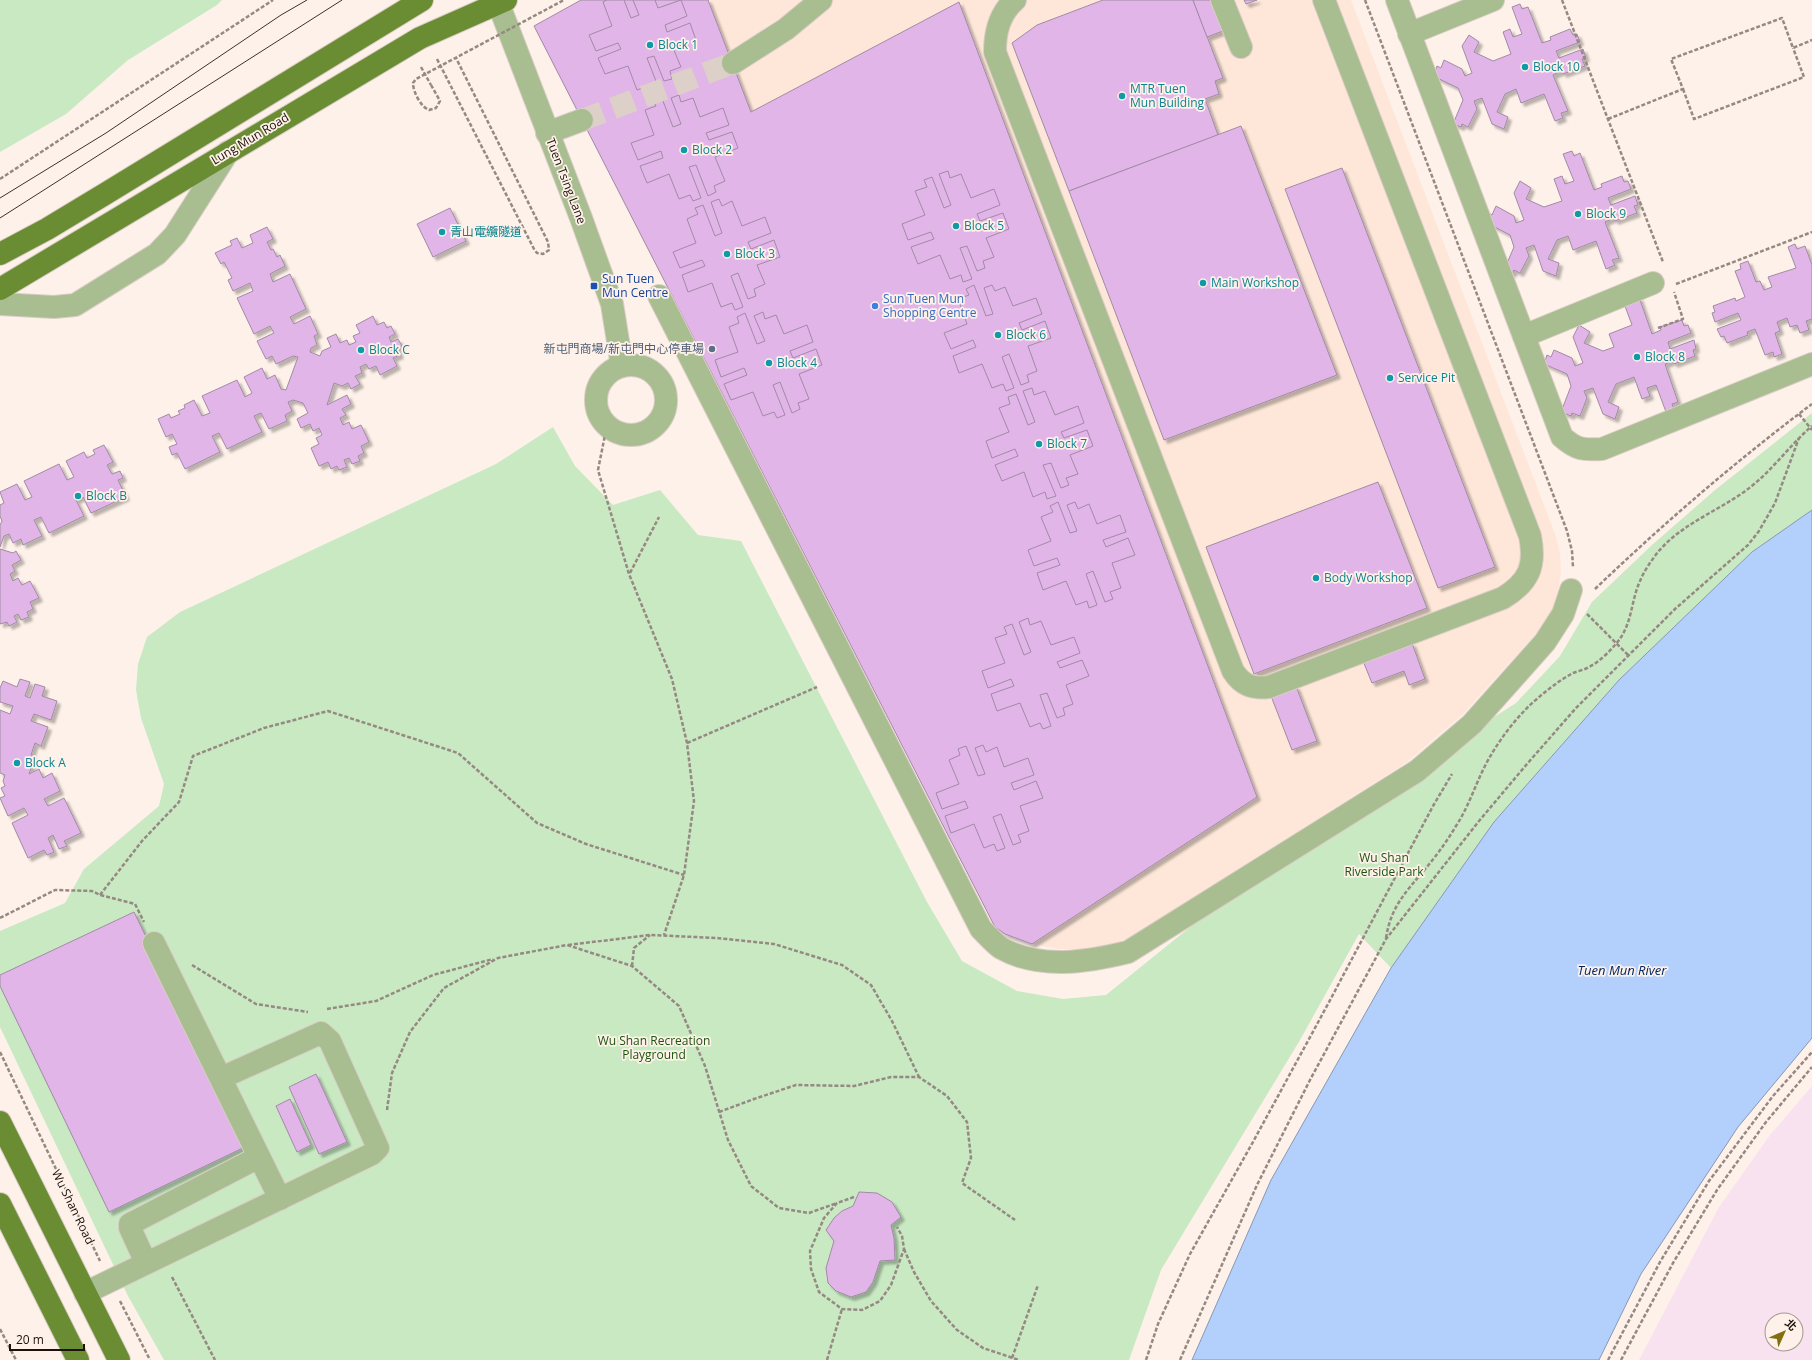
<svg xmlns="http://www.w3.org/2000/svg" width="1812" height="1360" viewBox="0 0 1812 1360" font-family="'Open Sans','Noto Sans TC',sans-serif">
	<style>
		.built { fill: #fee7d9 }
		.education { fill: #f9e2ef; fill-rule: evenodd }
		.green { fill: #c9e9c3 }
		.water { fill: #b3d0fd; stroke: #8697b4 }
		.building { fill: #e2b5e9; stroke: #a08ba4; filter: url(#shadow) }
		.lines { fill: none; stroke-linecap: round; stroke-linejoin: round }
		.minor-tunnel { stroke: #dcd0c8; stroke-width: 22; stroke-dasharray: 22 11; stroke-linecap: butt }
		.minor-casing { stroke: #dacdc5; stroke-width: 24 }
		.major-casing { stroke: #dacdc5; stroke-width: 24 }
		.path { stroke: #958982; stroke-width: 2.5; stroke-dasharray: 4 2; stroke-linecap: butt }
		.minor { stroke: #a8bd90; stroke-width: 22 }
		.major { stroke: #6a8d33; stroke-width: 22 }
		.tram { stroke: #3d322b; stroke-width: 1 }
		.path-bridge { stroke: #958982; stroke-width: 2.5; stroke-dasharray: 4 2; stroke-linecap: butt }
		.culture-dot { fill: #0f9aa8; stroke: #fef1e9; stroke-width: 1.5 }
		.transit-dot { fill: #1a4fb4; stroke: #fef1e9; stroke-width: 1.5 }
		.shop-dot { fill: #3f7fe0; stroke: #fef1e9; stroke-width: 1.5 }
		.service-dot { fill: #5c6f8a; stroke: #fef1e9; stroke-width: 1.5 }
		.labels { text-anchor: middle; stroke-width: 3.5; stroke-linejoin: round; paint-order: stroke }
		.culture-label { font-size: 12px; fill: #0d838f; stroke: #fef1e9; text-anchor: start }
		.street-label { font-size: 12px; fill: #1c120b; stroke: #fef1e9 }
		.transit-label { font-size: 12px; fill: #164399; stroke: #fef1e9; text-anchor: start }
		.shop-label { font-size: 12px; fill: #366cbe; stroke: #fef1e9; text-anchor: start }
		.service-label { font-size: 12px; fill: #4e5e75; stroke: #fef1e9; text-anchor: end }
		.park-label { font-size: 12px; fill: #1b550d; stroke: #fef1e9 }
		.water-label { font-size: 13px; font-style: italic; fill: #002663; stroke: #fef1e9 }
	</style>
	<defs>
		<filter id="shadow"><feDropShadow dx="3.5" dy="3.5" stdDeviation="1" flood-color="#0004"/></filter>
	</defs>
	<rect width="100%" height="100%" fill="#fef1e9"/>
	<path class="built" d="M581,0H1351L1555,534L1560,553L1561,573L1558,591L1552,610L1542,627L1462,715L1407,762L1134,936L1110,945L1084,949H1058L1032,944L1005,934L995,927L534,26Z"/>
	<path class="education" d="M1812,1086V1360H1639L1719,1207L1770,1135ZM1772,1320H1796V1344H1772Z"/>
	<g class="green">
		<path d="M0,0H222L217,5L128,60L66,114L0,152Z"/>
		<path d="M1812,413V510L1752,552L1619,680L1494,822L1391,968L1359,934L1300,1040L1161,1270L1129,1360H164L128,1296L0,1027V931L65,903L84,869L159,806L164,784L141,718L136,690L138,664L147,637L180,612L496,464L553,427L575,466L613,505L660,490L698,535L741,541L927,902L962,961L1017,991L1063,999L1106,995L1282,853L1516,703L1560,656L1592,602L1652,545L1715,490Z"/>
	</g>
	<path class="water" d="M1812,510V1038L1738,1127L1641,1274L1599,1360H1192L1271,1180L1391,968L1494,822L1619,680L1752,552Z"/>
	<g class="building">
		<path d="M581,0H708L751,112L959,2L1257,797L1032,944L1005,934L995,927L534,26Z"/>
		<path d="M607,0H624L631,18L639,15L633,0H655L658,8L681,0L687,16L665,25L667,32L690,23L696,40L673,48L681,67L670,71L672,79L664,81L654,56L647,58L659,89L651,93L648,86L637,90L628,66L605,74L598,58L621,49L618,43L596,51L589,35L612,26L603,2Z"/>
		<path d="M1103,0H1193L1223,78L1215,81L1219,94L1205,99L1218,135L1069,191L1012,43L1037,25Z"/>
		<path d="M1193,0H1211L1223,31L1207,37Z"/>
		<path d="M1244,0H1257L1246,4Z"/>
		<path d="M1520,4L1522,9L1528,7L1542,43L1551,40L1550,37L1570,29L1573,35L1577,34L1580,42L1556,51L1559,58L1583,49L1586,58L1582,59L1585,66L1563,74L1562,71L1553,75L1568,111L1561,113L1563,118L1555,121L1544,94L1521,103L1516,89L1505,94L1497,112L1508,117L1504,129L1492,124L1482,98L1474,101L1477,109L1468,127L1462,124L1461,127L1453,124L1463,100L1458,88L1433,76L1437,66L1441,68L1444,60L1462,69L1465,76L1472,73L1462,46L1469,35L1479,42L1474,52L1493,61L1511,54L1503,32L1510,29L1513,37L1522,34L1512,7Z"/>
		<path d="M679,95L681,102L693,98L700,117L723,108L729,125L706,133L709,140L732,132L738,148L715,157L725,181L714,186L716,192L708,196L696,165L689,167L701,198L693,201L690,195L679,199L669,174L647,183L640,166L663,158L661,151L638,160L631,143L654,135L645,110L656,106L653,99L661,96L673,127L681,124L671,98Z"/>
		<path d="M1241,126L1337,375L1164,440L1069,191Z"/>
		<path d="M1572,151L1574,156L1580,153L1594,190L1602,187L1601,184L1622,176L1624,182L1628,181L1631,189L1608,198L1611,205L1635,196L1638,205L1634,206L1637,213L1615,221L1614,218L1605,222L1619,258L1612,260L1615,265L1606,269L1596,241L1573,250L1568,236L1557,240L1548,259L1559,263L1556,276L1543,271L1534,245L1526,248L1529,256L1520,273L1514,270L1512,274L1504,270L1514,247L1510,235L1485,222L1489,213L1492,215L1496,206L1514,216L1516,223L1524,220L1514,193L1520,181L1531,188L1526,199L1544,207L1562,201L1554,179L1562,176L1565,184L1574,181L1563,154Z"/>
		<path d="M1342,168L1495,567L1438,588L1285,189Z"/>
		<path d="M948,171L950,178L961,174L971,198L994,189L1000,205L977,214L980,221L1003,213L1009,229L986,238L994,257L983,261L985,268L977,271L967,246L960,248L972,279L963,282L961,275L950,279L940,255L918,264L911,247L934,239L931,232L908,240L902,224L925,215L915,191L927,187L924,180L932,177L944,208L951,205L939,174Z"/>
		<path d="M719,199L722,206L732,201L742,226L765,217L771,233L748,242L751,249L774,240L780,257L757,265L765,284L754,289L756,296L748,299L738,273L731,276L743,307L735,310L732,303L721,307L712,283L688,292L682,275L705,266L702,260L680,268L673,252L696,243L687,219L698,214L695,208L703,205L715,236L722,233L711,202Z"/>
		<path d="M450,208L466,241L433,257L417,224Z"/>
		<path d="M267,227L273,239L267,242L271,250L273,249L277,257L280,255L285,266L270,274L273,282L290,274L306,309L290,317L294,324L310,316L318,334L314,336L317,345L311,348L310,352L320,356L322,351L331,347L327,338L336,334L340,343L347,340L349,345L356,342L353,336L360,333L356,325L373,316L377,325L384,322L387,328L391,326L395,334L389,337L391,342L398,339L402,346L397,348L400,355L393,358L397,366L380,375L376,366L369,369L366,364L360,367L362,373L355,376L360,384L351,389L348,383L342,386L334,383L327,405L347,395L351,404L342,409L346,415L340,418L343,425L349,422L352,429L361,425L369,442L361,446L364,453L358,456L360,461L352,464L349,458L344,460L347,467L339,470L337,466L331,469L328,462L319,466L311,448L319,444L316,438L322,435L319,428L313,431L310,424L301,428L297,419L308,413L303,403L293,400L288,402L292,411L285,415L287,421L269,429L261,413L254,416L262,432L227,449L219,433L212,436L220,452L185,469L177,453L172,455L169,447L177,444L172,434L166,437L158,419L169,414L171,418L180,414L178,411L185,408L184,405L194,400L202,416L210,413L202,396L237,380L245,397L252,393L244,377L262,368L267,379L275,375L281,389L286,390L298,357L293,356L276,364L272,356L266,359L257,341L274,333L270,326L254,334L237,298L253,291L250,283L233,291L228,280L232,278L224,262L221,264L215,253L232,245L230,241L237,238L242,248L253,243L250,235Z"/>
		<path d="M1795,244L1797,249L1805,246L1812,265V319L1806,321L1809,330L1800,333L1797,325L1790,327L1787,318L1777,322L1780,331L1775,333L1782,354L1774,357L1773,352L1765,355L1755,329L1747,332L1748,335L1727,343L1724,336L1721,337L1717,329L1741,320L1738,313L1715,322L1712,313L1715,312L1713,306L1735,298L1736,301L1745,297L1735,271L1741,269L1740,264L1748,261L1756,282L1760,281L1764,290L1772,287L1768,277L1796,268L1788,247Z"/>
		<path d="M974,285L986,316L993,314L984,288L992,285L995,291L1005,287L1013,306L1036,298L1042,314L1019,323L1022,330L1045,321L1051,338L1028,346L1037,371L1027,375L1029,382L1021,385L1009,354L1002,357L1014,388L1006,391L1003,384L992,388L982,364L959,373L953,356L976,347L973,340L951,349L944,333L967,324L958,299L969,295L966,289Z"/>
		<path d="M1639,297L1652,334L1661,330L1660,327L1682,320L1684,326L1688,325L1691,333L1668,342L1670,349L1694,340L1696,349L1693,350L1695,356L1674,364L1673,361L1665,364L1678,402L1672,404L1674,409L1666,412L1656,385L1647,388L1650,396L1642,399L1634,377L1616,384L1608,402L1619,407L1615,419L1603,414L1593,388L1584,391L1587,398L1580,416L1572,413L1571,416L1561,412L1571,386L1567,374L1544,364L1547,355L1551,357L1554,350L1572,358L1575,366L1583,363L1573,337L1579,325L1590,332L1584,343L1603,351L1614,347L1609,334L1632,325L1622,298Z"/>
		<path d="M763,312L765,319L776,315L784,334L807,325L813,342L790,351L793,358L816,349L822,365L799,374L809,399L798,403L800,409L792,413L780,382L773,385L785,415L777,418L774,412L763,416L753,392L731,400L724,384L747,375L744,368L721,377L715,360L738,352L729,327L739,323L737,317L745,313L757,344L765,341L754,316Z"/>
		<path d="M1032,388L1034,395L1045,391L1055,415L1078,406L1084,423L1061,432L1064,438L1087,430L1093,446L1070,455L1078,474L1066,478L1069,485L1061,488L1051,463L1043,465L1056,496L1047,499L1045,492L1033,497L1024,472L1002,481L995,465L1018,456L1015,449L992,458L986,441L1009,432L999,408L1010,404L1008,397L1016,394L1028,425L1035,422L1023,391Z"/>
		<path d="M104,445L113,462L107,465L112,474L120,471L123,478L118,480L126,497L91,513L83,497L76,500L84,516L49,533L41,517L34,520L42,536L23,545L21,539L13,543L9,534L4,536L0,547V525L2,521L0,516V505L4,503L0,492L17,484L25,500L32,497L24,481L59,464L67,480L74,477L66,461L84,452L87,458L95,454L93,450Z"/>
		<path d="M1378,482L1427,608L1254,674L1206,547Z"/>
		<path d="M1058,502L1070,533L1077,531L1067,505L1075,502L1078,509L1089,504L1097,524L1120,515L1126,532L1103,540L1106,547L1128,538L1135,555L1112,563L1121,588L1110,592L1113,599L1105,602L1093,571L1086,574L1097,605L1089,608L1087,601L1076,605L1066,581L1043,590L1037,573L1060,565L1057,558L1034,566L1028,550L1051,541L1041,517L1053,512L1050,506Z"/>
		<path d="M0,549L13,553L16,551L21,560L12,565L15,571L10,574L13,581L18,578L22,585L30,581L39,598L30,602L33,609L27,612L29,617L21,620L18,614L14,616L17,622L9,626L7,622L0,624Z"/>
		<path d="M1028,618L1030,625L1041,621L1051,645L1074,637L1080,653L1057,662L1060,668L1082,660L1089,676L1066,685L1073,704L1063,708L1065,715L1057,718L1047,693L1040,695L1051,726L1043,729L1040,723L1030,727L1020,703L997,711L991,694L1014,686L1011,679L988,688L982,671L1005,663L995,638L1007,634L1004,627L1012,624L1024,655L1031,652L1019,622Z"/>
		<path d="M1412,643L1425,679L1409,685L1404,671L1372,683L1363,661Z"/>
		<path d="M20,679L30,682L25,696L30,698L35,684L45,687L42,696L57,701L51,720L34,714L31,721L48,727L41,746L35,743L31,755L35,757L29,774L39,769L43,778L52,773L60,791L44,799L48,806L64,798L81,833L64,841L67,846L59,849L53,835L48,838L54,852L47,855L44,850L28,858L12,823L28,815L24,808L8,816L0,798L5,796L1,788L5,786L3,781L5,775L0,773V710L10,714L13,706L0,702V688L3,681L17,687Z"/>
		<path d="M1296,686L1317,741L1292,750L1271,696Z"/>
		<path d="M983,745L986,752L997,747L1004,767L1028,758L1034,775L1011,783L1014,790L1036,781L1043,798L1020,806L1029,831L1018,835L1021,842L1013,845L1001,814L993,817L1005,848L997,851L994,844L984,848L974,824L951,833L945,816L968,808L965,801L942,809L936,793L959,784L949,760L960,755L958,749L966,746L978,776L985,774L975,748Z"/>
		<path d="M134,912L247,1146L109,1212L0,986V975Z"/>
		<path d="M316,1074L347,1142L319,1154L289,1087Z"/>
		<path d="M290,1099L311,1145L297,1152L276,1106Z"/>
		<path d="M859,1192L877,1193L892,1202L901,1217L891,1225L894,1238L895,1260L880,1261L873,1282L866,1292L851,1297L836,1291L828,1283L826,1268L834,1241L826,1230L834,1218L842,1211L853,1206Z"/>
	</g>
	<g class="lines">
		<path class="minor-tunnel" d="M582,120L733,63"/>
		<g class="minor-casing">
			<g id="minor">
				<path d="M497,0L581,218L612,304L622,366"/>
				<path d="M1015,0C999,14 995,32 995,52L1233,671C1242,685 1252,689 1269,687L1503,598C1529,582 1536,566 1530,536L1324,0"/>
				<path d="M1222,0L1241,47"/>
				<path d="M1397,0L1562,437C1577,450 1583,450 1602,449L1812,364"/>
				<path d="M1409,34L1493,0"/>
				<path d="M733,63L786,29L821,0"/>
				<path d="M547,133L582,120"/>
				<path d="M659,296L981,929C987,935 994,943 1001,948C1040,970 1087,962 1128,952L1417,771L1472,724L1545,642L1563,614L1571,590"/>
				<path d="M0,304L54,307L75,305L157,254L175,235L228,152"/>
				<path d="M1524,336L1653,283"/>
				<circle cx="631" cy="400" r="35"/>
				<path d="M154,943L280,1199"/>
				<path d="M146,1263L130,1228V1224L259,1157"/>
				<path d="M85,1293L372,1154L378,1148L330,1041L321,1033L221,1078"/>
			</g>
		</g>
		<g class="major-casing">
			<g id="major">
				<path d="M0,254L47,229L105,194L422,0"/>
				<path d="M0,289L420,38L506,0"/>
				<path d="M0,1122L119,1360"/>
				<path d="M0,1204L78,1360"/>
			</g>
		</g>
		<g class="path">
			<path d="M1365,0L1567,531L1572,551L1573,567"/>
			<path d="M1562,0L1663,262"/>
			<path d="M437,59L534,249L537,253L543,254L549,250L548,242L456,58"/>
			<path d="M421,67L431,85"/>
			<path d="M1683,89L1694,119L1804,77L1793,48"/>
			<path d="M1608,119L1683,89L1671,59L1782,18L1793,48L1812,40"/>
			<path d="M0,179L273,0"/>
			<path d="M1676,284L1812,232"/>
			<path d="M1658,328L1683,319L1674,292"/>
			<path d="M1799,414L1812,430"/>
			<path d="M607,425L598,470L629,574L672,679L687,743L694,801L684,875L664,935"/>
			<path d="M630,573L659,517"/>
			<path d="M1595,589C1664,523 1736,461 1812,404"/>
			<path d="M1587,614L1628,655"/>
			<path d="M687,743L817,687"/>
			<path d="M100,895L142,841L179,802L193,756L264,728L328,711L458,753L537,823L586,844L684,875"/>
			<path d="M0,918L55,890L92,891L100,895L135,904L144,922"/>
			<path d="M1386,938C1391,906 1406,892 1426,868C1437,855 1447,841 1456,826C1469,806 1475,785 1486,764C1497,743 1512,723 1529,706C1542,694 1558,681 1573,673C1578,671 1584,670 1589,667C1599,662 1608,653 1615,645C1633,625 1630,603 1640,581C1644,571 1651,561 1658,552C1683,522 1724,509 1753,485C1775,467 1791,444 1812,426"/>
			<path d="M568,945L650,935L717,938L774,944L842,965L871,985L892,1021L919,1077"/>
			<path d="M192,965L256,1004L308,1012"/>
			<path d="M632,966L634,948L650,935"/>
			<path d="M327,1009L376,1001L433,975L493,959"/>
			<path d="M0,1052L100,1261"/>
			<path d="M387,1110L392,1073L410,1032L444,988L498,958L567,945L632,966L679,1006L705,1066L728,1140L751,1186L779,1208L809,1213L837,1203"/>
			<path d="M719,1112L754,1099L796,1085L854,1086L891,1077H919L947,1096L967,1122L971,1158L962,1183L1015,1220"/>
			<path d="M854,1197L837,1203L824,1218L810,1251L811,1269L819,1292L842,1309L862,1310L880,1301L891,1285L904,1249L902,1236L897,1227"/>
			<path d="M904,1249L914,1272L931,1301L957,1330L983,1348L1019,1360"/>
			<path d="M172,1277L215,1360"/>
			<path d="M120,1301L150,1360"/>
			<path d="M0,1329L16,1360"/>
			<path d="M1012,1358L1038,1285"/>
			<path d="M827,1360L842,1309"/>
			<path d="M1146,1360L1158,1324L1190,1254L1253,1142L1328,1004L1433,806L1452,774"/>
			<path d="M1180,1360L1257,1185L1310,1080L1386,939L1479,821L1527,764L1576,708L1675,609L1748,545L1759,531L1775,503L1799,438"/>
			<path d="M1608,1360L1660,1262L1709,1181L1773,1096L1812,1052"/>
			<path d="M1621,1360L1673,1263L1717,1190L1766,1122L1812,1067"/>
		</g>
		<use href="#minor" class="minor"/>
		<use href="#major" class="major"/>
		<g class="tram">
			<path d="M0,198L106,133L281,15L307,0"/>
			<path d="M0,218L342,0"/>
		</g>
		<path class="path-bridge" d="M431,85L440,101L436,108L429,110C421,107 413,92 413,83L416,79L564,0"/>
	</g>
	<g class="culture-dot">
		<circle cx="650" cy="45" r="4"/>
		<circle cx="1525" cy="67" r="4"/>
		<circle cx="1122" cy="96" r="4"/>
		<circle cx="684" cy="150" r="4"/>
		<circle cx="1578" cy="214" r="4"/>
		<circle cx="956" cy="226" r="4"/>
		<circle cx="442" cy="232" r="4"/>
		<circle cx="727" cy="254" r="4"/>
		<circle cx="1203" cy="283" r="4"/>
		<circle cx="998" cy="335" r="4"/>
		<circle cx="361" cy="350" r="4"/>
		<circle cx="1637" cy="357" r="4"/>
		<circle cx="769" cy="363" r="4"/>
		<circle cx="1390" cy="378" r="4"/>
		<circle cx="1039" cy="444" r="4"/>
		<circle cx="78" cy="496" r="4"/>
		<circle cx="1316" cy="578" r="4"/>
		<circle cx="17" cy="763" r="4"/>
	</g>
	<rect class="transit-dot" x="590" y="282" width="8" height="8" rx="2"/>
	<circle class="shop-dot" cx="875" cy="306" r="4"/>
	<circle class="service-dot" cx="712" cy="349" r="4"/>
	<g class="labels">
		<g class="culture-label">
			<text x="658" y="49">Block 1</text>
			<text x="1533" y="71">Block 10</text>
			<text x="1130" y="93">MTR Tuen<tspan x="1130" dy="14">Mun Building</tspan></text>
			<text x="692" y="154">Block 2</text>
			<text x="1586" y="218">Block 9</text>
			<text x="964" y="230">Block 5</text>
			<text x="450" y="236">青山電纜隧道</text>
			<text x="735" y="258">Block 3</text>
			<text x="1211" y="287">Main Workshop</text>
			<text x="1006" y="339">Block 6</text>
			<text x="369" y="354">Block C</text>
			<text x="1645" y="361">Block 8</text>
			<text x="777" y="367">Block 4</text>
			<text x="1398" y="382">Service Pit</text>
			<text x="1047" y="448">Block 7</text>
			<text x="86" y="500">Block B</text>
			<text x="1324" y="582">Body Workshop</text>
			<text x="25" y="767">Block A</text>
		</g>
		<g class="street-label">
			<text transform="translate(250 139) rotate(-31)" y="4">Lung Mun Road</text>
			<text transform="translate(566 181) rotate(69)" y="4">Tuen Tsing Lane</text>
			<text transform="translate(73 1207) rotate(64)" y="4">Wu Shan Road</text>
		</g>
		<g class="transit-label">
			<text x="602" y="283">Sun Tuen<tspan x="602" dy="14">Mun Centre</tspan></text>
		</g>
		<g class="shop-label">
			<text x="883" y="303">Sun Tuen Mun<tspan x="883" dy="14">Shopping Centre</tspan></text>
		</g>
		<g class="service-label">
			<text x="704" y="353">新屯門商場/新屯門中心停車場</text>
		</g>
		<g class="park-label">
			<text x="1384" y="862">Wu Shan<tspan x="1384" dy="14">Riverside Park</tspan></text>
			<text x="654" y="1045">Wu Shan Recreation<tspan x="654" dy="14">Playground</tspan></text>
		</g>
		<g class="water-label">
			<text x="1622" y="975">Tuen Mun River</text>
		</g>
	</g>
	<g transform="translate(1784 1332) rotate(45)"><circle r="19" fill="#fef1e9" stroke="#a49890"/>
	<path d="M0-3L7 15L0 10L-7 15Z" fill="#827010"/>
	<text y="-6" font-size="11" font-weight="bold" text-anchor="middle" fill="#1c120b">北</text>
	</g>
	<path d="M10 1344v6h74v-6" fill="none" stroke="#1c120b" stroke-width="2"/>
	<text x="16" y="1344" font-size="12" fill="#1c120b" stroke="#fef1e9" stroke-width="3" paint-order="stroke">20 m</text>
</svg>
